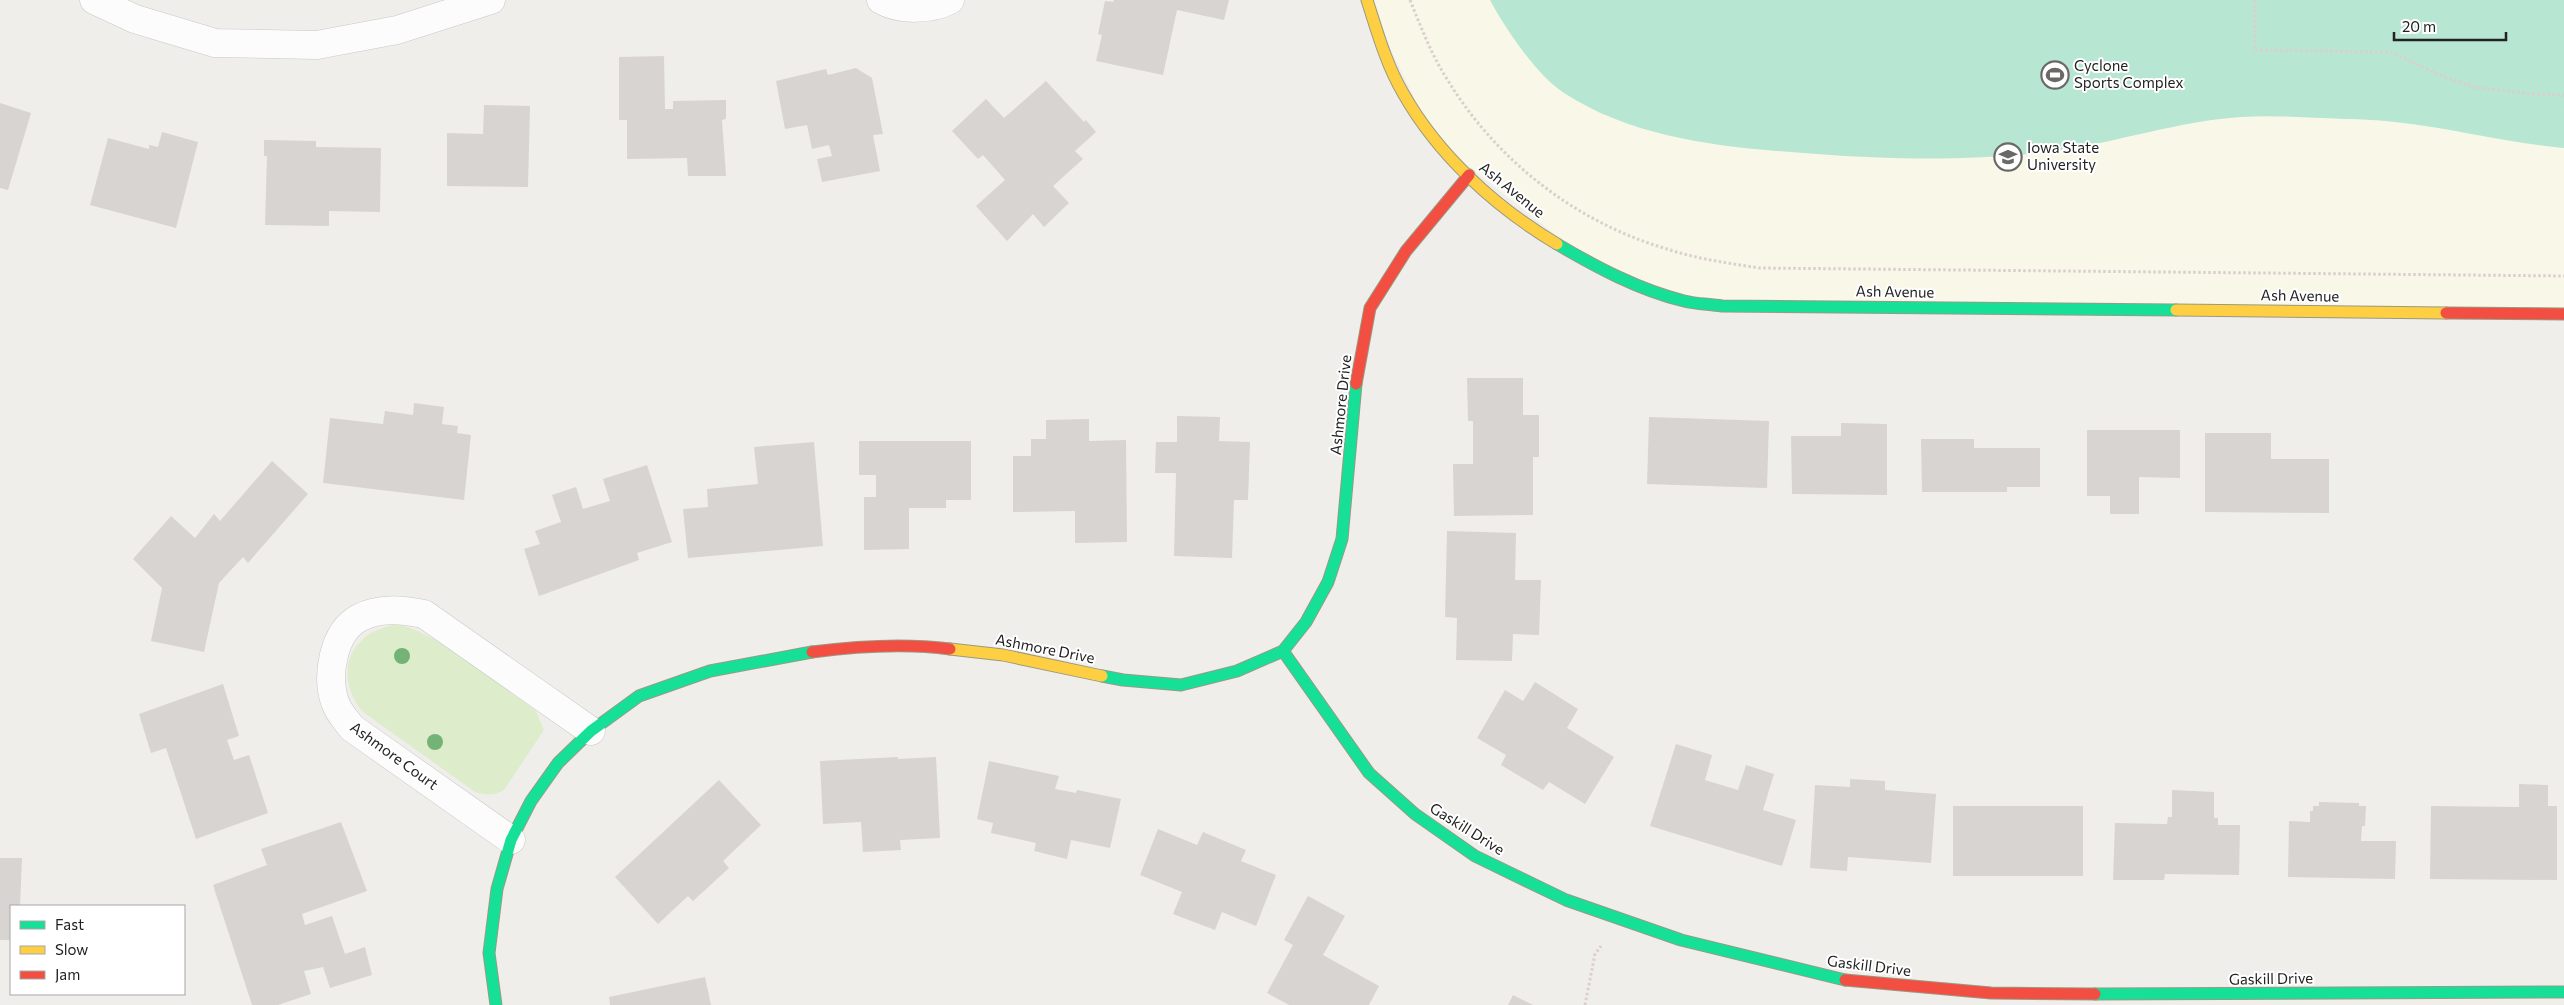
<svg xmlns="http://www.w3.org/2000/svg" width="2564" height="1005" viewBox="0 0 2564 1005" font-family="Commissioner,sans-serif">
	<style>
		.education { fill: #f8f7e8 }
		.grass { fill: #ddeccb }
		.pitch { fill: #b7e6d2 }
		.building { fill: #d7d4d2 }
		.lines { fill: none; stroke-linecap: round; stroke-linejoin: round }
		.street-casing { stroke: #c9c8c7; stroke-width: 29 }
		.fast-casing { stroke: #999a82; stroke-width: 13 }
		.slow-casing { stroke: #999a82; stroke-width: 13 }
		.jam-casing { stroke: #999a82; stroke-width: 13 }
		.path { stroke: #dccecd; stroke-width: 3; stroke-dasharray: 2.5 2.5; stroke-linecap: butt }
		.street { stroke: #fdfcfc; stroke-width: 28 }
		.fast { stroke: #16e098; stroke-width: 11 }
		.slow { stroke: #ffcf43; stroke-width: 11 }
		.jam { stroke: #f24e42; stroke-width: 11 }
		.tree { fill: #73b476 }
		.labels { text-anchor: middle; stroke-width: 4; stroke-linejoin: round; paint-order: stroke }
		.poi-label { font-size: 15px; fill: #222; stroke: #fff; text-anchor: start }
		.street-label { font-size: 15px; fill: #222; stroke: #fff }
	</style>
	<rect width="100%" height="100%" fill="#f0eeeb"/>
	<path class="education" d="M1367,0H2564V314L1722,306L1599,269L1434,139Z"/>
	<path class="grass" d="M396,624C438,632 499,685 536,711L544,730L504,790C494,796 486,795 475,792L363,712C346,693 340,661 361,641C370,631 383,628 396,624Z"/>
	<path class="pitch" d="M1490,0H2564V148C2507,143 2452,128 2395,122C2371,119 2345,119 2321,118C2295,117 2267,115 2241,117C2179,121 2118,142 2056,151C1977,161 1896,160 1817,154C1731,148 1638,141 1564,93C1537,76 1505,28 1490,0Z"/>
	<g class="building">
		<path d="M1114,0H1229L1224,20L1177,10L1163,75L1096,61L1102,35L1098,34L1105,1L1113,2Z"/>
		<path d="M664,56L665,109H673V101L726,100V119L722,120L726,176H688L687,158L627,159V120H619V57Z"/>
		<path d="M856,68L872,78L883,134L873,135L880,171L822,182L817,159L832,156L829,145L812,149L807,125L785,129L776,81L826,69L828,75Z"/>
		<path d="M1046,81L1084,122L1086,120L1096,132L1075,151L1083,159L1053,186L1069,203L1044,227L1033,214L1007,241L976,206L1005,180L983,155L978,159L952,131L986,99L1004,118Z"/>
		<path d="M0,103L31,113L8,190L0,188Z"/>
		<path d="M484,105L530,106L528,187L447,186V133L483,134Z"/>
		<path d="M162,132L198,142L176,228L90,205L108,138L149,149V145L158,147Z"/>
		<path d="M264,140L316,141V147L381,148L380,212L329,211V226L265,225L267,156H264Z"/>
		<path d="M1467,378H1523V415H1539V457H1533V515L1454,516L1453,464H1473V421H1468Z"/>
		<path d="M414,403L444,407L442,424L458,426L457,433L471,435L464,500L323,483L330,418L383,424L385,411L413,415Z"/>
		<path d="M1177,416L1220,417L1219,441L1250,442L1248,500H1234L1232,558L1174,556L1176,473H1155L1156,442H1177Z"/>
		<path d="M1649,417L1769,421L1767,488L1647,484Z"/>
		<path d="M1089,419V441L1126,440L1127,542L1075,543V511L1013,512V456H1031V439H1046V420Z"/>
		<path d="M1841,423L1887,424V495L1792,494L1791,436H1841Z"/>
		<path d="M2087,430H2180V478L2139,477V514H2110V496H2087Z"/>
		<path d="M2205,433H2271V459H2329V513L2205,512Z"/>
		<path d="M1921,439H1974V448H2040V487H2007V492H1922Z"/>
		<path d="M859,441H971V500H946V508H909V549L864,550V497H876V475H859Z"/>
		<path d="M814,442L823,546L688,558L683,509L708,507L707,489L758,484L754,447Z"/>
		<path d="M272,461L308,494L248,563L243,557L219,583L204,652L151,641L162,588L133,559L171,516L195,538L214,514L220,521Z"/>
		<path d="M647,465L672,542L637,553L639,560L539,596L524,549L540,544L535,531L561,522L552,495L576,487L583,509L610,501L603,479Z"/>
		<path d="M1447,531L1516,533L1515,580H1541L1539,635L1513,634L1512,661L1456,660L1457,618L1445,617Z"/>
		<path d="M1535,682L1578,709L1567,728L1614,757L1585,804L1549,782L1543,790L1501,765L1506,755L1477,738L1505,690L1523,701Z"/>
		<path d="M223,684L239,736L227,740L234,760L249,755L268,813L196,839L166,748L151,753L139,714Z"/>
		<path d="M1676,744L1712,755L1705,780L1738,790L1746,765L1774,774L1763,810L1796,820L1782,866L1650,826Z"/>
		<path d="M898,757V759L936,757L940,838L900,840L901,850L863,852L861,822L823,824L820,761Z"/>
		<path d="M989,761L1059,776L1055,789L1076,793L1077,790L1121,799L1110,848L1071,840L1067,859L1034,851L1036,843L991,833L993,823L977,819Z"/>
		<path d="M1850,779L1885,781V790L1936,794L1931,863L1848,857L1847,871L1810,868L1815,785L1850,787Z"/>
		<path d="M719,780L761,825L723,861L729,868L693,901L688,896L658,924L615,877Z"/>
		<path d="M2519,784L2548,785V806H2557V880L2430,879L2431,806L2519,807Z"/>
		<path d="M2172,790L2214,792V818H2218V825H2240L2239,875L2165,874L2164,880H2113L2115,823L2167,824L2168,817H2172Z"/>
		<path d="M2319,802L2359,803V806H2366L2365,826H2362L2361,841H2396L2395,879L2288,877L2289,821L2310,822V811H2313V806H2319Z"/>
		<rect x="1953" y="806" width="130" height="70"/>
		<path d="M341,822L367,891L302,914L305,925L332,916L345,954L365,947L372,975L330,988L323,967L304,971L311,994L278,1005H252L213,885L267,865L261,849Z"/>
		<path d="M1158,829L1197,845L1203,832L1246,850L1241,861L1276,875L1256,926L1222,912L1215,930L1173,914L1182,892L1140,875Z"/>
		<path d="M0,858H22L20,906H11V940H0Z"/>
		<path d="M1308,896L1345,916L1323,955L1379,986L1369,1005H1289L1267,993L1293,945L1284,940Z"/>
		<path d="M705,977L711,1005H610L609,997Z"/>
		<path d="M1513,995L1533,1005H1508Z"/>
	</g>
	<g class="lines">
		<g class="street-casing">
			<g id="street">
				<path d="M94,0L135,19L215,43L317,45L397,30L491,0"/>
				<path d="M881,0C900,11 931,10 950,0"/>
				<path d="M511,840L352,728C346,720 338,712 335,702C326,676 333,632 359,618C379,607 403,610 424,614L591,731"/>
			</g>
		</g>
		<g class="fast-casing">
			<g id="fast">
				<path d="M1557,244C1596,267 1639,290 1684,301C1696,304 1709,304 1722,306L2176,310"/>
				<path d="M1283,651L1369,773L1415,814L1475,856L1566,900L1681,940L1845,980"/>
				<path d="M1102,676L1123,680L1181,685L1237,671L1283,651L1306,622L1328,582L1342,539L1356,384"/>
				<path d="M2095,994L2564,992"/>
				<path d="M496,1005L489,953L497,889L511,840L531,801L558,763L591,731L639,696L710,671L812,652"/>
			</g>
		</g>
		<g class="slow-casing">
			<g id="slow">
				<path d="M1367,0C1377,31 1386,64 1403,93C1438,155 1495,207 1557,244"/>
				<path d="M2176,310L2446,313"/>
				<path d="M950,649L1003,655L1102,676"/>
			</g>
		</g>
		<g class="jam-casing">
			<g id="jam">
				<path d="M2446,313L2564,314"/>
				<path d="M1356,384L1370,308L1406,251L1469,175"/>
				<path d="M812,652C858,646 904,643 950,649"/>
				<path d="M1845,980L1991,993L2095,994"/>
			</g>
		</g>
		<g class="path">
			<path d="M1410,0C1421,27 1431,54 1447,79C1496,160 1575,222 1667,249C1697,259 1728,263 1759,268L2564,276"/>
			<path d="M2255,0V50L2391,52L2444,77L2474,87L2530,94L2564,95"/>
			<path d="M1585,1005L1595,954L1601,946"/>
		</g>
		<use href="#street" class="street"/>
		<use href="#fast" class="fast"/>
		<use href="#slow" class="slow"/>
		<use href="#jam" class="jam"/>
	</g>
	<g class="tree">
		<circle cx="402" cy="656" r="8"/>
		<circle cx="435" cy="742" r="8"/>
	</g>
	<defs>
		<g id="stadium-ring" transform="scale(1.4375)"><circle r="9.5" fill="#fff" stroke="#6a6968" stroke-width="1.5"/><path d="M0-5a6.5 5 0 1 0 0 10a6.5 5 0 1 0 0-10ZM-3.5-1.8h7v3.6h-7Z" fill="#6a6968"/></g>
		<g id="university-ring" transform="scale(1.4375)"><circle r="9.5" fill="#fff" stroke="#6a6968" stroke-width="1.5"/><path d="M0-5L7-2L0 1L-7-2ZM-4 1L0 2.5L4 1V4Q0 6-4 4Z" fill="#6a6968"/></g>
	</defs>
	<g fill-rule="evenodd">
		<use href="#stadium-ring" x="2055" y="75"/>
		<use href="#university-ring" x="2008" y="157"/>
	</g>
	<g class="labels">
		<g class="poi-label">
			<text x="2074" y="71">Cyclone<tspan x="2074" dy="17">Sports Complex</tspan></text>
			<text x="2027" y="153">Iowa State<tspan x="2027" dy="17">University</tspan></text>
		</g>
		<g class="street-label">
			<text transform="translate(1512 190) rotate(39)" y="5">Ash Avenue</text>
			<text transform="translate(1895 292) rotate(1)" y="5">Ash Avenue</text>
			<text transform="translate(2300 296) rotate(1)" y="5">Ash Avenue</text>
			<text transform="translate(1341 405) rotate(-84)" y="5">Ashmore Drive</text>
			<text transform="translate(1045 649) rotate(11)" y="5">Ashmore Drive</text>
			<text transform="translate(394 756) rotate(36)" y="5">Ashmore Court</text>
			<text transform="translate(1467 829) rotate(32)" y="5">Gaskill Drive</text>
			<text transform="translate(1869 966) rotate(7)" y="5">Gaskill Drive</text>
			<text transform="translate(2271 979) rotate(-1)" y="5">Gaskill Drive</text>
		</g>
	</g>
	<rect x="10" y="905" width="175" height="90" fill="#ffffff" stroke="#a7a7a7"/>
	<rect x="20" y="921" width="25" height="8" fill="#16e098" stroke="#a7a7a7"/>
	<text x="55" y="930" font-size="15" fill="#222222">Fast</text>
	<rect x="20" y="946" width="25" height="8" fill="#ffcf43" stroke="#a7a7a7"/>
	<text x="55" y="955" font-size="15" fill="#222222">Slow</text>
	<rect x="20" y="971" width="25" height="8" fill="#f24e42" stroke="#a7a7a7"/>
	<text x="55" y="980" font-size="15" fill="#222222">Jam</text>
	<path d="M2394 32v8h112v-8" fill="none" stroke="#222222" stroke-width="2.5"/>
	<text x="2402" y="32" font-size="15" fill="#222222" stroke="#ffffff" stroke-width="4" paint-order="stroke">20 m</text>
</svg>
